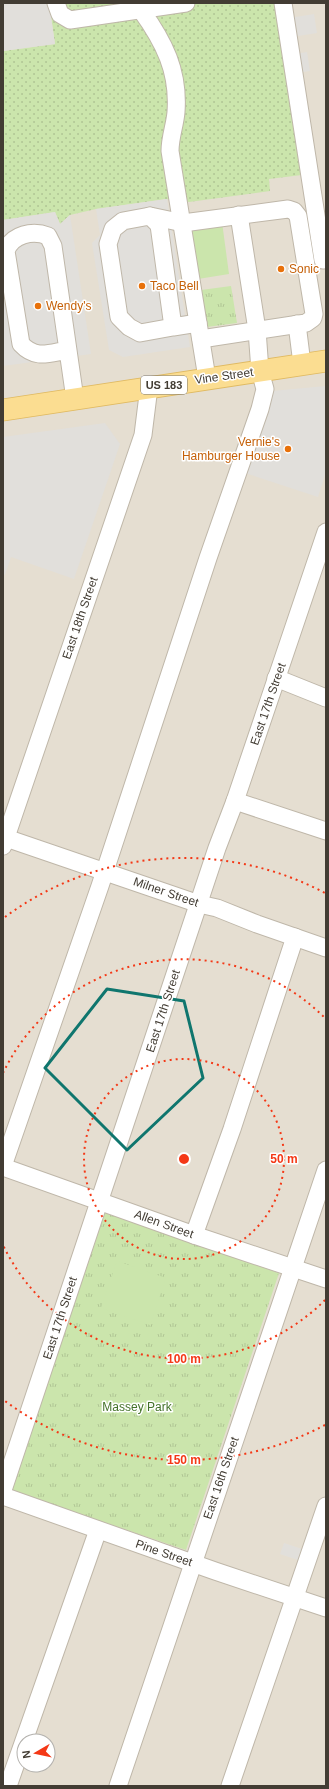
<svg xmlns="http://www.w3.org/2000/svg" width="329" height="1789" viewBox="0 0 329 1789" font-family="Helvetica,sans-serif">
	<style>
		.residential { fill: #e5ded1; fill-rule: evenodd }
		.grass { fill: url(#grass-dots) }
		.park { fill: url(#park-tufts) }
		.pitch { fill: #cbe5ac }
		.parking { fill: #e1dfdb }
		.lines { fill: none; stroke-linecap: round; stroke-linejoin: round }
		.minor-casing { stroke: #bfb7a9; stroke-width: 19 }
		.major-casing { stroke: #e0ba62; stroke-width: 23 }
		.minor { stroke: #fff; stroke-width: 17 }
		.major { stroke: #fbdd91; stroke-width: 21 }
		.marked { fill: none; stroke: #0f766e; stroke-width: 3; stroke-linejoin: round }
		.ring { fill: none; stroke: #f43816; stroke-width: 2; stroke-dasharray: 2 4 }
		.food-dot { fill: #e8710a; stroke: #fff; stroke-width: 1.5 }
		.labels { text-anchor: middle; stroke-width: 3; stroke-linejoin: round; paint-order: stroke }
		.shield { fill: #fff; stroke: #7b7670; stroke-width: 1 }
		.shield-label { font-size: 11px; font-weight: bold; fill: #423c33 }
		.food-label { font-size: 12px; fill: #c56008; stroke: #fff; text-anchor: start }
		.street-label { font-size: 12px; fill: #423c33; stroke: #fff }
		.park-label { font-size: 12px; fill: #447229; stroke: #fff }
		.centre { fill: #f43816; stroke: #fff; stroke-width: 2 }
		.ring-label { font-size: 12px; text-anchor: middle; font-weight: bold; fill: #f43816; stroke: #fff; stroke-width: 3; stroke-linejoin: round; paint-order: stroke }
	</style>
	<defs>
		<pattern id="grass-dots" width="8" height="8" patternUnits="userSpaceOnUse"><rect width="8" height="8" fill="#cbe5ac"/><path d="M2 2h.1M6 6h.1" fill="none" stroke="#b0c594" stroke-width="1.8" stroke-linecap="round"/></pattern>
		<pattern id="park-tufts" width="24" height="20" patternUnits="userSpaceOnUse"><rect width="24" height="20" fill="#cbe5ac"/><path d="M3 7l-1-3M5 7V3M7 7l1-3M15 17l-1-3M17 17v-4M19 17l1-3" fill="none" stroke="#b0c594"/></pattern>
	</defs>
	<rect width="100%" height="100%" fill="#f1ede3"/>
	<path class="residential" d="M3,3H326V1786H3ZM24,1741H48V1765H24Z"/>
	<g class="grass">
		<path d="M49,3L60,14L186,3H283L310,174L269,179L270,191L189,202L166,199L96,209L70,215L60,224L55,212L3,220V51L55,44Z"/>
		<path d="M62,3H123L68,12Z"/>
	</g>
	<g class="park">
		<path d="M231,286L237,323L207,327L201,290Z"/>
		<path d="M105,1213L279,1273L186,1550L11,1491Z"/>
	</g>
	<g class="pitch">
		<path d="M222,222L229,274L198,279L190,227Z"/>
		<path d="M117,1261L166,1278L150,1325L101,1308Z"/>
	</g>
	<g class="parking">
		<path d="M3,3H49L55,44L3,51Z"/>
		<path d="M314,14L317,33L292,37L289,18Z"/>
		<path d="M307,52L310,71L297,73L294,54Z"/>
		<path d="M167,199L190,347L123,357L109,350L92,243L100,235L96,209Z"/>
		<path d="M55,212L60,224L70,215L91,354L3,366V220Z"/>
		<path d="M326,386V472L318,497L245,473L272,391Z"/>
		<path d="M105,423L120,444L74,579L11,557L5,575L3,574V437Z"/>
		<path d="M284,1543L302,1549L298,1560L280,1554Z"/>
	</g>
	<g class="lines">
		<g class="minor-casing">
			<g id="minor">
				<path d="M56,3L60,14L70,20L186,3"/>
				<path d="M283,3L323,260L326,259"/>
				<path d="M141,10C164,42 179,71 176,112C175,125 170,137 170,151L207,378"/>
				<path d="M150,216L183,223L288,209L294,211L298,216L314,314L313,318L306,323L201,339"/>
				<path d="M297,324L302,364"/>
				<path d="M173,327L140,333L129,327L119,317L108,244L113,229L123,221L150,216L159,225L173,327L198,323"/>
				<path d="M68,350C49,353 36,360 21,344L6,251C12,234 33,230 48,236L53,246L75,399"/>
				<path d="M276,678L326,698"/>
				<path d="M235,801L326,831"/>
				<path d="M6,838L199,904L217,908L257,924L326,948"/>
				<path d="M3,846L143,435L149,387"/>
				<path d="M3,1166L100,886L208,558L260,409L265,389L260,371L257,330L239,215"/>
				<path d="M3,1167L194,1235L326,1279"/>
				<path d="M194,1235L232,1129L295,937"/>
				<path d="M3,1490L217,848L235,801L326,532"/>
				<path d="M3,1496L215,1571L326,1608"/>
				<path d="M8,1786L98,1530"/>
				<path d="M118,1786L326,1170"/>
				<path d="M230,1786L326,1506"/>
			</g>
		</g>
		<g class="major-casing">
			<path id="major" d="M3,410L326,361"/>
		</g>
		<use href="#minor" class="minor"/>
		<use href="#major" class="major"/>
	</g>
	<path class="marked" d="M107,989L184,1001L203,1078L127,1150L45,1068Z"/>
	<g class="ring">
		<circle cx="184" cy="1159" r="100"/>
		<path d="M325 1300A200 200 0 0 1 3 1245M3 1073A200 200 0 0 1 325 1018"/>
		<path d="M325 1425A301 301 0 0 1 5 1401M5 917A301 301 0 0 1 325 893"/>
	</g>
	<g class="food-dot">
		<circle cx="281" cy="269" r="4"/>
		<circle cx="142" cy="286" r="4"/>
		<circle cx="38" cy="306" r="4"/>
		<circle cx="288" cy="449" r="4"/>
	</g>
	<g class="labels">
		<rect class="shield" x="141" y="376" width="46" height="18" rx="3"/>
		<g class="shield-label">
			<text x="164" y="389">US 183</text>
		</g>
		<g class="food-label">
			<text x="289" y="273">Sonic</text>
			<text x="150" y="290">Taco Bell</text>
			<text x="46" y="310">Wendy's</text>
			<text x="280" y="446" text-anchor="end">Vernie's<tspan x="280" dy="14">Hamburger House</tspan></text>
		</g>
		<g class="street-label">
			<text transform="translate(224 376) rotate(-8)" y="4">Vine Street</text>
			<text transform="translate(80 618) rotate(-71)" y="4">East 18th Street</text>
			<text transform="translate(268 704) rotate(-71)" y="4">East 17th Street</text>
			<text transform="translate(166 892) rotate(19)" y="4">Milner Street</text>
			<text transform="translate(163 1011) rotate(-72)" y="4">East 17th Street</text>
			<text transform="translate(164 1224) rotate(20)" y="4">Allen Street</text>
			<text transform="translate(60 1318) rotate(-72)" y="4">East 17th Street</text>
			<text transform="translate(221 1478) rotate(-71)" y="4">East 16th Street</text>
			<text transform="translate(164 1553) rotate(19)" y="4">Pine Street</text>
		</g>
		<g class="park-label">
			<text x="137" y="1411">Massey Park</text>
		</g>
	</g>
	<circle cx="184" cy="1159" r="6" class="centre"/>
	<g class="ring-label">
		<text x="284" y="1163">50 m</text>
		<text x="184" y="1363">100 m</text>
		<text x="184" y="1464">150 m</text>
	</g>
	<rect width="329" height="1789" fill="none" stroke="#423c33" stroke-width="8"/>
	<g transform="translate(36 1753) rotate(261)"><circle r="19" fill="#ffffff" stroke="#b3b1ad"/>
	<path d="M0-3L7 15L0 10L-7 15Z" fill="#f43816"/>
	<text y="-6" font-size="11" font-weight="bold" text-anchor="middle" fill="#423c33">N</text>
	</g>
</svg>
